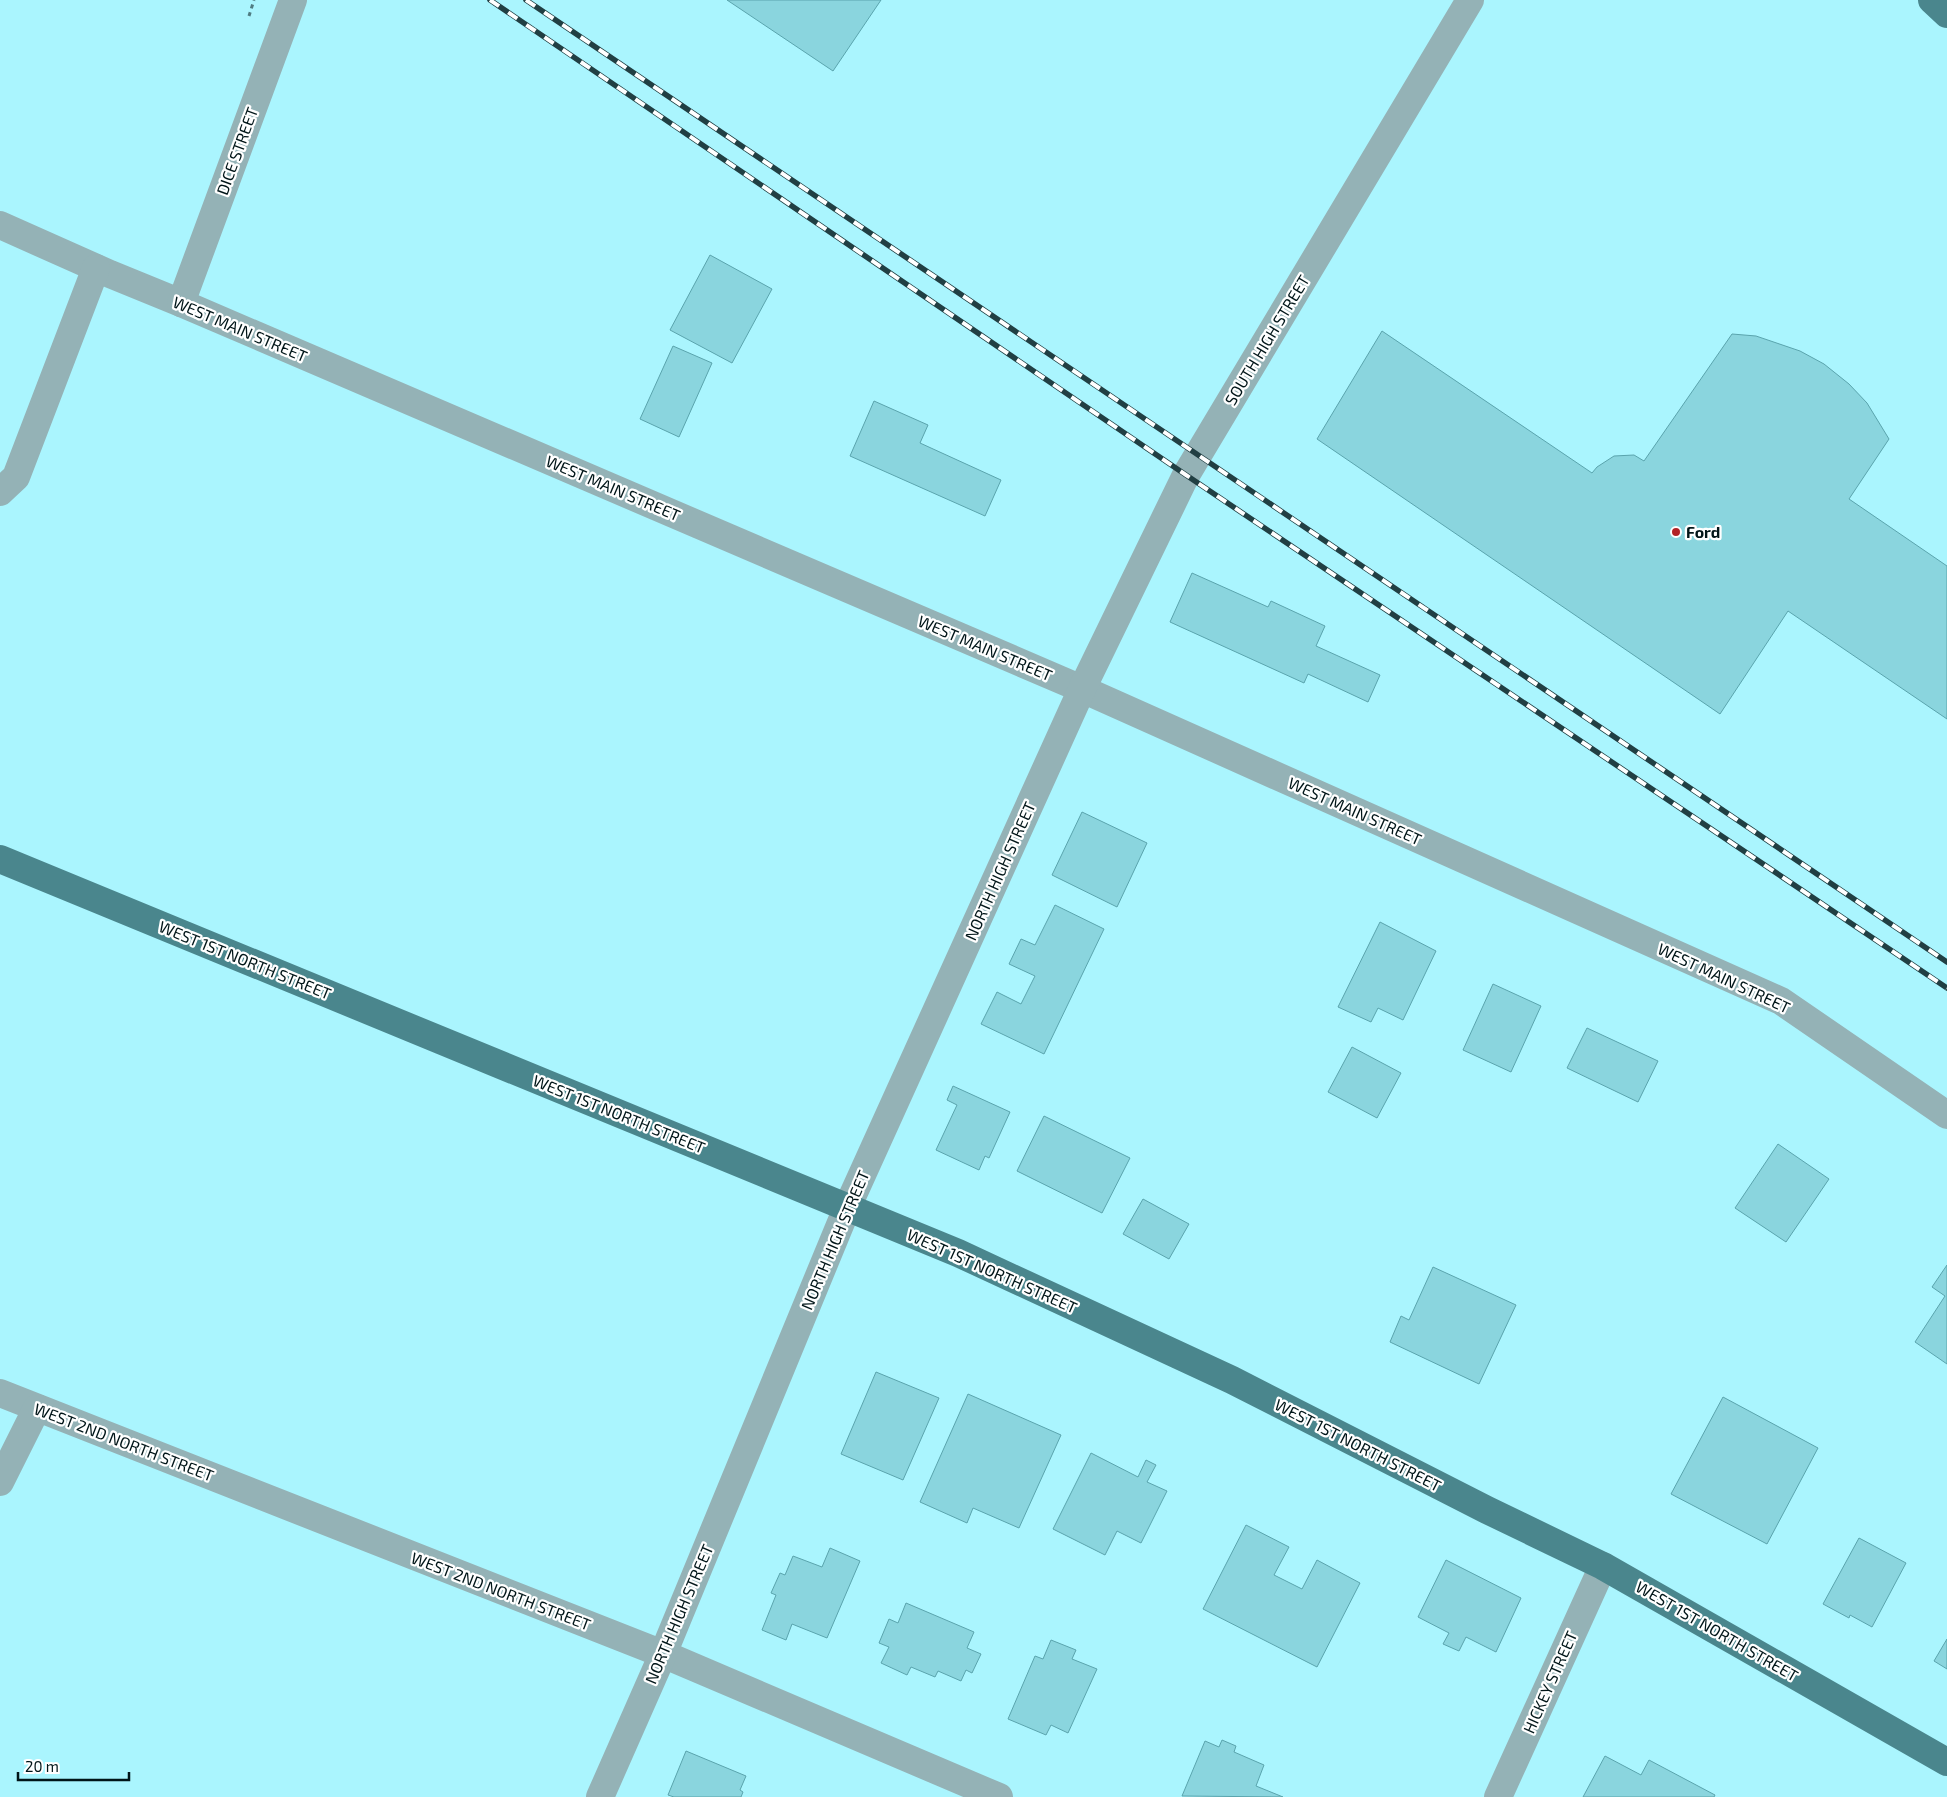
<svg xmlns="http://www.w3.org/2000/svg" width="1947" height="1797" viewBox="0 0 1947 1797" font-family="'Exo 2',sans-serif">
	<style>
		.building { fill: #8ad5de; stroke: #5aa4ad }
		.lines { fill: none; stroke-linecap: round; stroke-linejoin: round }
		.path { stroke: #4f7c82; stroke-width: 3; stroke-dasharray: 4 4; stroke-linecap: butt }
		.minor { stroke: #94b2b6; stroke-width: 28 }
		.major { stroke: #4a868d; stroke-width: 28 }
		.rail-casing { stroke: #213f43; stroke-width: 5.5 }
		.rail { stroke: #fff; stroke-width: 4; stroke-dasharray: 11; stroke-linecap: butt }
		.poi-dot { fill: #b32226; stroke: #fff; stroke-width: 2 }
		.labels { text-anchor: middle; stroke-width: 4.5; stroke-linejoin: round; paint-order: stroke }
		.street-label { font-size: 16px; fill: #011518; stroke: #fff }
		.poi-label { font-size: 16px; font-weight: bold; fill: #011518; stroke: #fff; text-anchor: start }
	</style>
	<rect width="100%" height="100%" fill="#aaf5fe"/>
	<g class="building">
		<path d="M727,0H881L833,71Z"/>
		<path d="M710,255L772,289L732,363L670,330Z"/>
		<path d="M1382,331L1592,473L1597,467L1614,456L1634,455L1644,461L1732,334L1756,336L1800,351L1824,364L1849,384L1867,403L1889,439L1849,499L1947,566V719L1788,611L1720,714L1317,439Z"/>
		<path d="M673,346L712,363L679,437L640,419Z"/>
		<path d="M874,401L928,425L920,443L1001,480L985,516L850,456Z"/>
		<path d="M1192,573L1268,607L1271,601L1325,626L1316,646L1380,675L1368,702L1308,674L1304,683L1170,622Z"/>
		<path d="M1082,812L1147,843L1117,907L1052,875Z"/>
		<path d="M1055,905L1104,929L1044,1054L981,1024L997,992L1021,1004L1035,976L1009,964L1021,939L1035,945Z"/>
		<path d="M1380,922L1436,951L1403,1020L1378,1008L1371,1022L1338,1007Z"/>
		<path d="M1493,984L1541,1006L1511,1072L1463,1050Z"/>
		<path d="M1587,1028L1658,1061L1638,1102L1567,1068Z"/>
		<path d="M1352,1047L1401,1073L1377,1118L1328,1092Z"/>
		<path d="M953,1086L1010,1112L989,1158L985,1156L979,1170L936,1150L957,1105L947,1100Z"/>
		<path d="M1044,1116L1130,1158L1102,1213L1017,1171Z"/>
		<path d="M1778,1144L1829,1179L1786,1242L1735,1208Z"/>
		<path d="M1143,1199L1189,1224L1169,1259L1123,1234Z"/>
		<path d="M1947,1265V1364L1915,1342L1945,1296L1932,1287Z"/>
		<path d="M1433,1267L1516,1305L1479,1384L1390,1342L1401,1316L1409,1320Z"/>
		<path d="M876,1372L939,1398L903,1480L841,1454Z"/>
		<path d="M968,1394L1061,1435L1019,1528L973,1508L967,1523L920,1502Z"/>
		<path d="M1723,1397L1818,1448L1767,1544L1671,1494Z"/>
		<path d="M1091,1453L1138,1477L1146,1460L1156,1465L1147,1482L1167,1491L1141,1543L1117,1531L1105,1555L1053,1529Z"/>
		<path d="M1246,1525L1289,1547L1274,1575L1302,1589L1317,1560L1360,1583L1317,1667L1203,1609Z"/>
		<path d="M1859,1538L1906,1563L1872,1627L1850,1615L1849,1618L1823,1604Z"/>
		<path d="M830,1548L860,1561L827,1638L792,1624L786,1640L762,1630L776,1595L771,1593L780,1573L785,1575L793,1556L822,1567Z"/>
		<path d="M1446,1560L1521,1598L1496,1652L1466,1637L1459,1651L1443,1644L1449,1633L1418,1617Z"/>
		<path d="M906,1603L974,1632L967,1648L981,1654L972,1673L966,1670L961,1681L938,1671L935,1677L911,1667L907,1675L881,1663L889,1647L879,1643L889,1619L898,1623Z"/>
		<path d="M1947,1639V1669L1934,1661Z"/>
		<path d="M1051,1640L1076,1650L1072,1659L1097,1669L1068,1733L1051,1725L1046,1735L1008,1719L1035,1656L1043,1659Z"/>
		<path d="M1222,1740L1236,1746L1234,1752L1264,1765L1256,1786L1283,1797L1182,1796L1205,1741L1219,1747Z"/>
		<path d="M686,1751L746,1776L740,1790L743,1792L741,1797H674L668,1795Z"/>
		<path d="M1605,1756L1641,1775L1649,1760L1715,1795L1714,1797H1583Z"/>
	</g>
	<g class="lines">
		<path class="path" d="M249,16L254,0"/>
		<g class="minor">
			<path d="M0,225L110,274L181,303L1082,689L1781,1001L1947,1115"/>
			<path d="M181,303L293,0"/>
			<path d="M0,492L16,477L96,268"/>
			<path d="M0,1393L663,1654L999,1797"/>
			<path d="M0,1482L37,1408"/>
			<path d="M600,1797L663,1654L847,1208L1082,689L1186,475L1470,0"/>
			<path d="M1498,1797L1603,1566"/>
		</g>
		<g class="major">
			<path d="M1932,0L1947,14"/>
			<path d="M0,859L958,1253L1232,1380L1487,1510L1603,1566L1947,1762"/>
		</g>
		<g class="rail-casing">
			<g id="rail">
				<path d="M490,0L1186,475L1947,988"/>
				<path d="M526,0L1947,962"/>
			</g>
		</g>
		<use href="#rail" class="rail"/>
	</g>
	<circle class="poi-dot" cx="1676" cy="532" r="5"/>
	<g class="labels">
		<g class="street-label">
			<text transform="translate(237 151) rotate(-70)" y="6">DICE STREET</text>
			<text transform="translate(240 329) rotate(23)" y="6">WEST MAIN STREET</text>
			<text transform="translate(1267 340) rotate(-59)" y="6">SOUTH HIGH STREET</text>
			<text transform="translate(613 488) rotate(23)" y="6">WEST MAIN STREET</text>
			<text transform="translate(985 648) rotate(23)" y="6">WEST MAIN STREET</text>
			<text transform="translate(1355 811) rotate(24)" y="6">WEST MAIN STREET</text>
			<text transform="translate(1000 871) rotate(-66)" y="6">NORTH HIGH STREET</text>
			<text transform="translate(245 960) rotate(22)" y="6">WEST 1ST NORTH STREET</text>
			<text transform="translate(1724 978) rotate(25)" y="6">WEST MAIN STREET</text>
			<text transform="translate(619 1114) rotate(22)" y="6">WEST 1ST NORTH STREET</text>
			<text transform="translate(835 1240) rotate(-67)" y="6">NORTH HIGH STREET</text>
			<text transform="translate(992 1271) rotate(24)" y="6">WEST 1ST NORTH STREET</text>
			<text transform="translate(124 1442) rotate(21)" y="6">WEST 2ND NORTH STREET</text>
			<text transform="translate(1358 1445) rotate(27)" y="6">WEST 1ST NORTH STREET</text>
			<text transform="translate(501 1591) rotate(21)" y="6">WEST 2ND NORTH STREET</text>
			<text transform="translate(679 1614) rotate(-67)" y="6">NORTH HIGH STREET</text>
			<text transform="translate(1717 1631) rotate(30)" y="6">WEST 1ST NORTH STREET</text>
			<text transform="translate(1550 1682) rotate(-66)" y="6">HICKEY STREET</text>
		</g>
		<g class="poi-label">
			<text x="1686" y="538">Ford</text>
		</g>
	</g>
	<path d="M18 1772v8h111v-8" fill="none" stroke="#011518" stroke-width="2.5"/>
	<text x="25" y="1772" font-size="15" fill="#011518" stroke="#ffffff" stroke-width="4" paint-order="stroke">20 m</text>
</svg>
